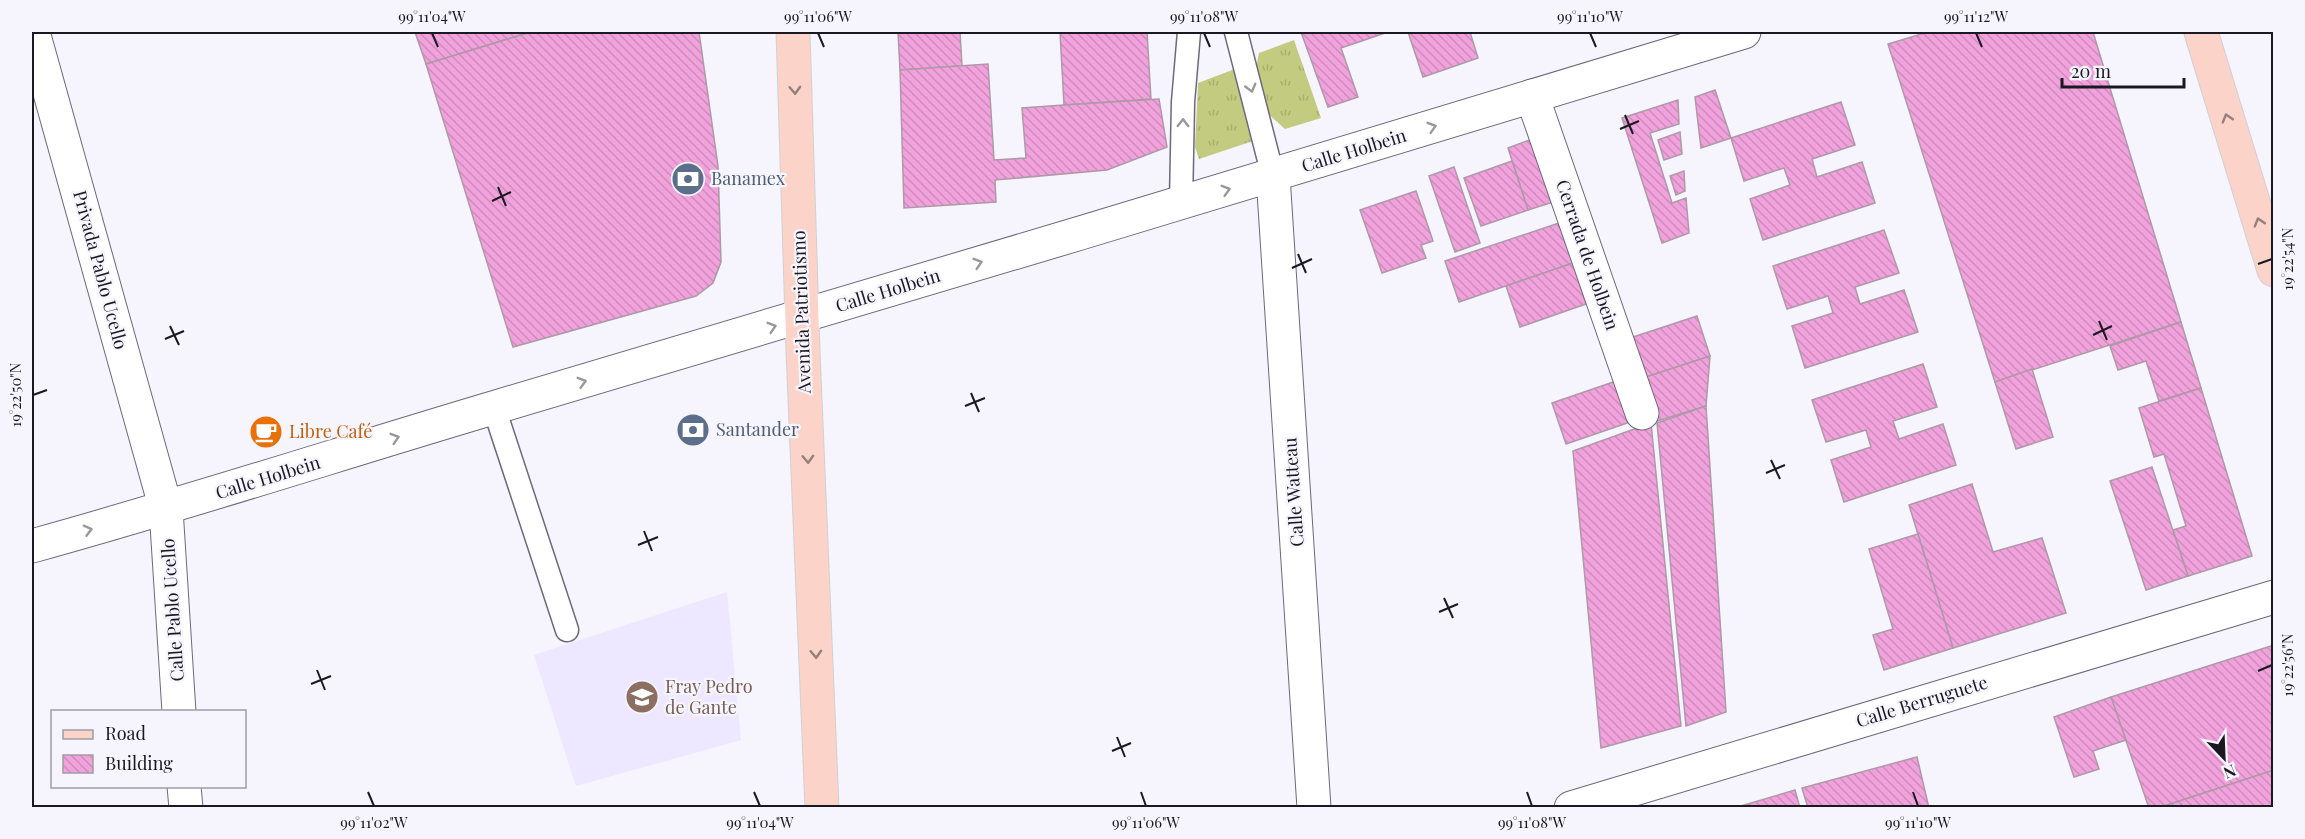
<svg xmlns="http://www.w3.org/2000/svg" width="2305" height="839" viewBox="0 0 2305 839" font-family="'Playfair Display',serif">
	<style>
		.built { fill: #ede7ff }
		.grass { fill: url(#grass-tufts) }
		.building { fill: url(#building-back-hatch); stroke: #ad99a7; stroke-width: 1.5 }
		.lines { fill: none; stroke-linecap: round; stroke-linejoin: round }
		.service-casing { stroke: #6d687c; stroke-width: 25 }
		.minor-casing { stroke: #6d687c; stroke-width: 35 }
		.primary-casing { stroke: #d1d1d2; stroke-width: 35 }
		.service { stroke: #fff; stroke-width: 22 }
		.minor { stroke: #fff; stroke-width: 33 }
		.primary { stroke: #fcd3c9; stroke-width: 33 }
		.oneway { stroke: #98979b }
		.oneway2 { stroke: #967f7d }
		.ticks { fill: none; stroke: #1a1820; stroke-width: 2 }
		.labels { text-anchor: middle; stroke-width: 4.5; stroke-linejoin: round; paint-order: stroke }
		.street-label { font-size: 18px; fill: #1a1820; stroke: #f6f4fd }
		.service-label { font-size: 18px; fill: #4e5e75; stroke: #f6f4fd; text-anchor: start }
		.food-label { font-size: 18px; fill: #c56008; stroke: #f6f4fd; text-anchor: start }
		.education-label { font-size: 18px; fill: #785e54; stroke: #f6f4fd; text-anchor: start }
		.neatline { fill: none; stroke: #1a1820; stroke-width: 2 }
		.ticks-label { font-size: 15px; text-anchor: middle; fill: #1a1820 }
	</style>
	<defs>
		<pattern id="grass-tufts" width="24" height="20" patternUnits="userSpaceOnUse" patternTransform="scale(1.5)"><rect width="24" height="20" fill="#c3cb80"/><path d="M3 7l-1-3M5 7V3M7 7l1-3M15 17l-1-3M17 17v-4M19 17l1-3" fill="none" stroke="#a7ae6e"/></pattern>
		<pattern id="building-back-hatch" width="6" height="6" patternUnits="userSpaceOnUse" patternTransform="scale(1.5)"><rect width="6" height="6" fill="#f1a2dc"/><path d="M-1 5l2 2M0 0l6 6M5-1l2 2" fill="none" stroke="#ce8bbc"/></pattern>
	</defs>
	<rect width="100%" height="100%" fill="#f6f4fd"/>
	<path class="built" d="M727,592L741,740L576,786L534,655Z"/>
	<g class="grass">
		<path d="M1294,40L1321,118L1285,129L1266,112L1255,72L1259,53Z"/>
		<path d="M1235,69L1253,141L1199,159L1195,147L1198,83Z"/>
	</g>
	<g class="building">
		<path d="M415,32H531L426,64Z"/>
		<path d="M531,32H699L718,166L721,262L713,283L696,296L513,347L426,64Z"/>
		<path d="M898,32H960L962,66L900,70Z"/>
		<path d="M1060,32H1147L1151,99L1064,105Z"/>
		<path d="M1301,32H1388L1341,48L1358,97L1328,107Z"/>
		<path d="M1408,32H1470L1478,58L1423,77Z"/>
		<path d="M1928,32H2093L2181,322L1995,382L1888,44Z"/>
		<path d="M988,64L994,160L1026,158L1022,108L1064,105L1159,99L1167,147L1107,170L995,180L996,202L904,208L900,70Z"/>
		<path d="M1715,90L1731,138L1701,148L1695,97Z"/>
		<path d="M1678,100L1679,124L1650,133L1672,203L1686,198L1689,233L1662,243L1622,118Z"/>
		<path d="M1841,102L1855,145L1812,159L1817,177L1862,162L1875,203L1763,240L1750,199L1790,185L1784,168L1744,181L1731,138Z"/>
		<path d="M1680,132L1682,154L1664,160L1658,140Z"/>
		<path d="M1532,139L1553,202L1528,210L1508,148Z"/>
		<path d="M1512,161L1528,210L1481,226L1464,178Z"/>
		<path d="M1454,167L1480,243L1455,252L1429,176Z"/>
		<path d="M1684,171L1685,191L1676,195L1670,176Z"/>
		<path d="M1416,191L1433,241L1421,245L1426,258L1382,273L1360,210Z"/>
		<path d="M1559,223L1573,263L1459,302L1445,261Z"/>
		<path d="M1884,230L1899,273L1855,287L1860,304L1904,290L1918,332L1805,368L1792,326L1833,313L1828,296L1787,309L1773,266Z"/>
		<path d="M1573,263L1586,304L1520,327L1506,286Z"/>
		<path d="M1697,316L1710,356L1637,380L1624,340Z"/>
		<path d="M2181,322L2201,388L2159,401L2146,361L2118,370L2110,346Z"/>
		<path d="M1710,356L1706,406L1651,423L1637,380Z"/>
		<path d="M1923,364L1937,407L1893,421L1899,439L1943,424L1956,465L1844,502L1831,460L1871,447L1866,430L1826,442L1812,400Z"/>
		<path d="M2032,369L2053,437L2016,449L1995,382Z"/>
		<path d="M1622,379L1636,420L1566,444L1552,403Z"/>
		<path d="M2201,388L2252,556L2188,576L2173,530L2186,526L2164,454L2154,457L2139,408Z"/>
		<path d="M1706,406L1726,712L1686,726L1657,423Z"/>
		<path d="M1651,423L1681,726L1601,748L1573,451Z"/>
		<path d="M2152,467L2188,576L2146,590L2110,481Z"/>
		<path d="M1972,484L1993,552L2042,538L2066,613L1953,648L1909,505Z"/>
		<path d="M1918,534L1953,648L1884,670L1873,635L1893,629L1869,549Z"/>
		<path d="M2274,645V770L2158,808H2149L2111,697Z"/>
		<path d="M2111,697L2126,740L2093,751L2099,769L2074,777L2054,717Z"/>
		<path d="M1917,757L1929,808H1808L1802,788Z"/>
		<path d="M2274,770V808H2158Z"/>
		<path d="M1795,790L1800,808H1734Z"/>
	</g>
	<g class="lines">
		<g class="service-casing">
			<g id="service">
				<path d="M1236,32L1273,176"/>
				<path d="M1181,203L1183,102L1189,32"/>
				<path d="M494,408L567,630"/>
			</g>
		</g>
		<g class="minor-casing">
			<g id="minor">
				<path d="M33,32L166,509L179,712"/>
				<path d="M1532,96L1642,413"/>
				<path d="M1273,176L1314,808"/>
				<path d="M32,546C188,503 341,453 496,407C913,284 1328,159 1744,32"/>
				<path d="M184,786L186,808"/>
				<path d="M1571,808L2274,597"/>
			</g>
		</g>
		<g class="primary-casing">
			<g id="primary">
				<path d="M793,32L803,351L822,808"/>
				<path d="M2201,32L2274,270"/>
			</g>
		</g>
		<use href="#service" class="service"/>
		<use href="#minor" class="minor"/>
		<use href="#primary" class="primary"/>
	</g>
	<defs><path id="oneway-chevron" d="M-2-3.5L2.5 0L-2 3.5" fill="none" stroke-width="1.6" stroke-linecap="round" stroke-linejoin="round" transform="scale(1.5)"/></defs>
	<g class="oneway">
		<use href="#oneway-chevron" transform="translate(1251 88) rotate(75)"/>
		<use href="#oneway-chevron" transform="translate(1183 123) rotate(-89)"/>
		<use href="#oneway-chevron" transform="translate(1432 127) rotate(-17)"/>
		<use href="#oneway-chevron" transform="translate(1226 190) rotate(-16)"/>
		<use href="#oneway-chevron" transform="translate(978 263) rotate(-17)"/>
		<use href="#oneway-chevron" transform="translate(772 327) rotate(-17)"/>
		<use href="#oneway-chevron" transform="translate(582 382) rotate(-16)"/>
		<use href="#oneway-chevron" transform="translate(395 438) rotate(-17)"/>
		<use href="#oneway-chevron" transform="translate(88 530) rotate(-15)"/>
	</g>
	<g class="oneway2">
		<use href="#oneway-chevron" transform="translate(795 90) rotate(88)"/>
		<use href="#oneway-chevron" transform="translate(2227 118) rotate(-107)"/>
		<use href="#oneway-chevron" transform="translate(2259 222) rotate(-107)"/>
		<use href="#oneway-chevron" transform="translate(808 459) rotate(88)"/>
		<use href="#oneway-chevron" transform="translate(816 654) rotate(88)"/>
	</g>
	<path class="ticks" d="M432,33L438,47M818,33L824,47M1204,33L1210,47M1590,33L1596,47M1976,33L1982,47M1625,115L1633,134M1620,129L1639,121M498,187L506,206M492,201L511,192M1298,254L1306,273M2258,264L2272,259M1292,268L1312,259M2099,321L2107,340M170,326L179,345M2093,335L2112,326M165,339L184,331M971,393L979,412M33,395L47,390M965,406L985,398M1771,460L1780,479M1766,473L1785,465M644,531L652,551M638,545L658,537M1444,598L1453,618M1439,612L1458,604M317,670L325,690M2258,671L2272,665M311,684L331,676M1117,737L1125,757M1112,751L1131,743M368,792L374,806M754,792L760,806M1141,792L1146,806M1527,792L1532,806M1913,792L1918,806"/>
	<defs>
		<g id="bank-disc" transform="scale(1.725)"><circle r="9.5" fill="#5c6f8a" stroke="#f6f4fd"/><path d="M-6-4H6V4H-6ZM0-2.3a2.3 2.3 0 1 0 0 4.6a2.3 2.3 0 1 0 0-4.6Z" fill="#fff"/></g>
		<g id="cafe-disc" transform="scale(1.725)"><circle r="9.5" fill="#e8710a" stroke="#f6f4fd"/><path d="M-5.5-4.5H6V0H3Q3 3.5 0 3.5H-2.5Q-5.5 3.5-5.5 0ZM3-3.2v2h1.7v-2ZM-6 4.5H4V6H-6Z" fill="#fff"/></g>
		<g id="school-disc" transform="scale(1.725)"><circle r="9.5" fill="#8d6e63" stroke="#f6f4fd"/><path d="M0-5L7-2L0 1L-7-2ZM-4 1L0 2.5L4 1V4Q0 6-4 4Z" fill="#fff"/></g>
	</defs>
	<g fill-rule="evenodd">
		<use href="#bank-disc" x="688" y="179"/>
		<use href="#bank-disc" x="693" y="430"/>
		<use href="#cafe-disc" x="266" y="432"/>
		<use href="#school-disc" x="642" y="697"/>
	</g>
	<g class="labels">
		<g class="street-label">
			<text transform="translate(1354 151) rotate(-17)" y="6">Calle Holbein</text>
			<text transform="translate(1587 255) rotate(71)" y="6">Cerrada de Holbein</text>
			<text transform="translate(100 270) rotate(75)" y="6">Privada Pablo Ucello</text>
			<text transform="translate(888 291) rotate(-17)" y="6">Calle Holbein</text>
			<text transform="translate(802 312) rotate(-92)" y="6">Avenida Patriotismo</text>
			<text transform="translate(268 478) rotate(-17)" y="6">Calle Holbein</text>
			<text transform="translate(1294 492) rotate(-94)" y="6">Calle Watteau</text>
			<text transform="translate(173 610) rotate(-94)" y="6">Calle Pablo Ucello</text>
			<text transform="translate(1922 702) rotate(-17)" y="6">Calle Berruguete</text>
		</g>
		<g class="service-label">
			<text x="711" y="185">Banamex</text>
			<text x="716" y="436">Santander</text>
		</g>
		<g class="food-label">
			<text x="289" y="438">Libre Café</text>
		</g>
		<g class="education-label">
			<text x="665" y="693">Fray Pedro<tspan x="665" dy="21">de Gante</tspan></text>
		</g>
	</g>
	<rect width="2305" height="839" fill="none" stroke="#f6f4fd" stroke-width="66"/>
	<rect x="51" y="710" width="195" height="78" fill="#f6f4fd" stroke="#9e9ca5" stroke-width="1.5"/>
	<rect x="63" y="730" width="30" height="9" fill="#fcd3c9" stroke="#9e9ca5" stroke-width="1.5"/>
	<text x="105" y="740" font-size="18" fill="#1a1820">Road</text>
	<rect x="63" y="755" width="30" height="18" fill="url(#building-back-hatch)" stroke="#9e9ca5" stroke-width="1.5"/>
	<text x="105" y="770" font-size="18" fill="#1a1820">Building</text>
	<g transform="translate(2224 758) rotate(157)" stroke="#f6f4fd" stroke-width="4.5" paint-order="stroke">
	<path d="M0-4.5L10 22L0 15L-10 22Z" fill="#1a1820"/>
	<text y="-9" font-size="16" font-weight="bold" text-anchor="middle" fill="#1a1820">N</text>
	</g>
	<path d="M2062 78v9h122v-9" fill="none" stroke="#1a1820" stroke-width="3"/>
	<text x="2071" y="78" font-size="18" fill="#1a1820" stroke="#f6f4fd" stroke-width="4.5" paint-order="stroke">20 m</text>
	<rect x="33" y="33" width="2239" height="773" class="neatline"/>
	<g class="ticks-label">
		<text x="432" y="22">99°11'04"W</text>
		<text x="818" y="22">99°11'06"W</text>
		<text x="1204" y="22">99°11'08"W</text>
		<text x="1590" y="22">99°11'10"W</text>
		<text x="1976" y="22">99°11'12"W</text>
		<text transform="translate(2288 259) rotate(-90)" y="5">19°22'54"N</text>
		<text transform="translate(16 395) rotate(-90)" y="5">19°22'50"N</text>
		<text transform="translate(2288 665) rotate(-90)" y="5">19°22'56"N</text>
		<text x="374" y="828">99°11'02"W</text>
		<text x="760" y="828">99°11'04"W</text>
		<text x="1146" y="828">99°11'06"W</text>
		<text x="1532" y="828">99°11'08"W</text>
		<text x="1918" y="828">99°11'10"W</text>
	</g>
</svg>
